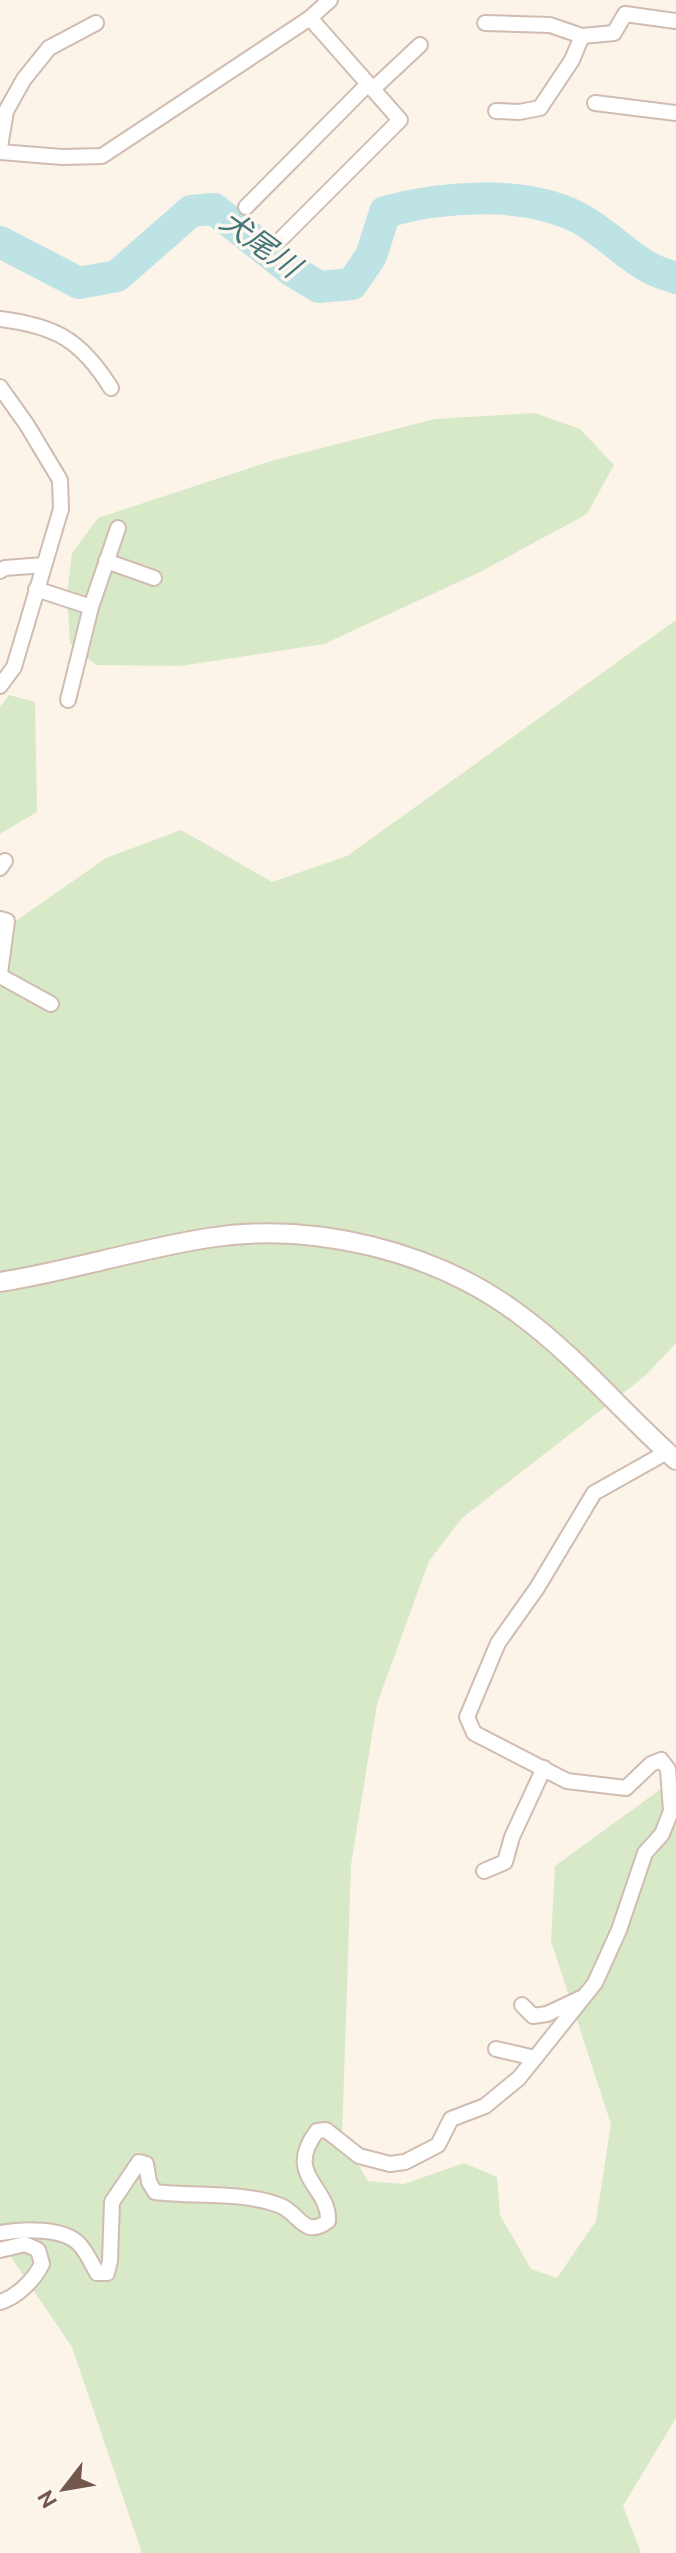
<svg xmlns="http://www.w3.org/2000/svg" width="676" height="2553" viewBox="0 0 676 2553" font-family="Ubuntu,'Noto Sans JP',sans-serif">
	<style>
		.green { fill: #d8e9c8 }
		.lines { fill: none; stroke-linecap: round; stroke-linejoin: round }
		.river { stroke: #bee3e5; stroke-width: 32 }
		.minor-casing { stroke: #d0bcb1; stroke-width: 18 }
		.tertiary-casing { stroke: #d0bcb1; stroke-width: 22 }
		.minor { stroke: #fff; stroke-width: 14 }
		.tertiary { stroke: #fff; stroke-width: 18 }
		.labels { text-anchor: middle; stroke-width: 7; stroke-linejoin: round; paint-order: stroke }
		.water-label { font-size: 30px; font-style: italic; fill: #417679; stroke: #fef7ef }
	</style>
	<rect width="100%" height="100%" fill="#fcf3e9"/>
	<g class="green">
		<path d="M535,413L580,429L614,465L587,514L478,573L324,644L180,666L96,665L70,643L67,594L72,553L98,518L271,461L435,419Z"/>
		<path d="M676,620V1343L645,1376L462,1518L429,1561L377,1704L351,1865L342,2137L368,2181L404,2184L464,2163L497,2177L500,2215L531,2269L557,2278L596,2221L611,2124L551,1941L555,1866L676,1778V2418L623,2506L641,2553H142L72,2347L0,2241V932L106,858L181,830L272,882L347,856Z"/>
		<path d="M9,695L35,702L37,812L0,834V707Z"/>
	</g>
	<g class="lines">
		<path class="river" d="M0,242L79,283L117,276L191,211L214,209L291,270L319,287L352,284L371,256L385,212C442,196 523,190 577,217C603,230 623,253 648,267C656,272 667,275 676,278"/>
		<g class="minor-casing">
			<g id="minor">
				<path d="M485,23L550,25L582,36"/>
				<path d="M373,89L420,45"/>
				<path d="M595,103L676,113"/>
				<path d="M496,111L519,112L540,108L572,60L582,36L614,33L625,14L676,21"/>
				<path d="M0,147L6,111L24,79L49,48L96,23"/>
				<path d="M0,152L62,157L102,156L310,18L330,0"/>
				<path d="M246,207L368,84"/>
				<path d="M282,238L400,120L310,18"/>
				<path d="M0,319C56,326 81,340 111,388"/>
				<path d="M0,387L27,425L60,480L61,509L14,667L0,686"/>
				<path d="M106,561L154,578"/>
				<path d="M0,571L5,568L44,565"/>
				<path d="M36,589L91,607L118,528"/>
				<path d="M68,700L91,607"/>
				<path d="M0,868L5,861"/>
				<path d="M0,919L7,921L0,973"/>
				<path d="M0,976L51,1004"/>
				<path d="M484,1871L505,1862L512,1837L544,1768"/>
				<path d="M522,2005L533,2016L547,2014L581,1998"/>
				<path d="M496,2049L535,2058"/>
				<path d="M0,2233C21,2229 65,2227 80,2245C87,2253 92,2264 97,2273H107L110,2261L112,2202L139,2162L146,2164L149,2182L155,2192C196,2197 243,2191 281,2206C300,2214 304,2239 328,2221C330,2186 283,2176 317,2131L326,2130L359,2156L390,2164L405,2162L438,2145L451,2119L485,2106L519,2078L595,1983L619,1930L645,1853L662,1834L671,1811L668,1769L661,1760L651,1764L626,1788L567,1781L474,1733L467,1717L498,1643L537,1588L594,1493L667,1452"/>
				<path d="M0,2250L25,2244L38,2250L42,2264C34,2280 17,2297 0,2302"/>
			</g>
		</g>
		<g class="tertiary-casing">
			<path id="tertiary" d="M0,1282C70,1271 138,1249 208,1238C313,1221 435,1251 520,1315C577,1357 623,1413 676,1460"/>
		</g>
		<use href="#minor" class="minor"/>
		<use href="#tertiary" class="tertiary"/>
	</g>
	<g class="labels">
		<g class="water-label">
			<text transform="translate(260 244) rotate(36)" y="10">犬尾川</text>
		</g>
	</g>
	<g transform="translate(64 2489) rotate(239)" stroke="#fef7ef" stroke-width="6" paint-order="stroke">
	<path d="M0-6L14 30L0 20L-14 30Z" fill="#75584d"/>
	<text y="-12" font-size="22" font-weight="bold" text-anchor="middle" fill="#75584d">N</text>
	</g>
</svg>
